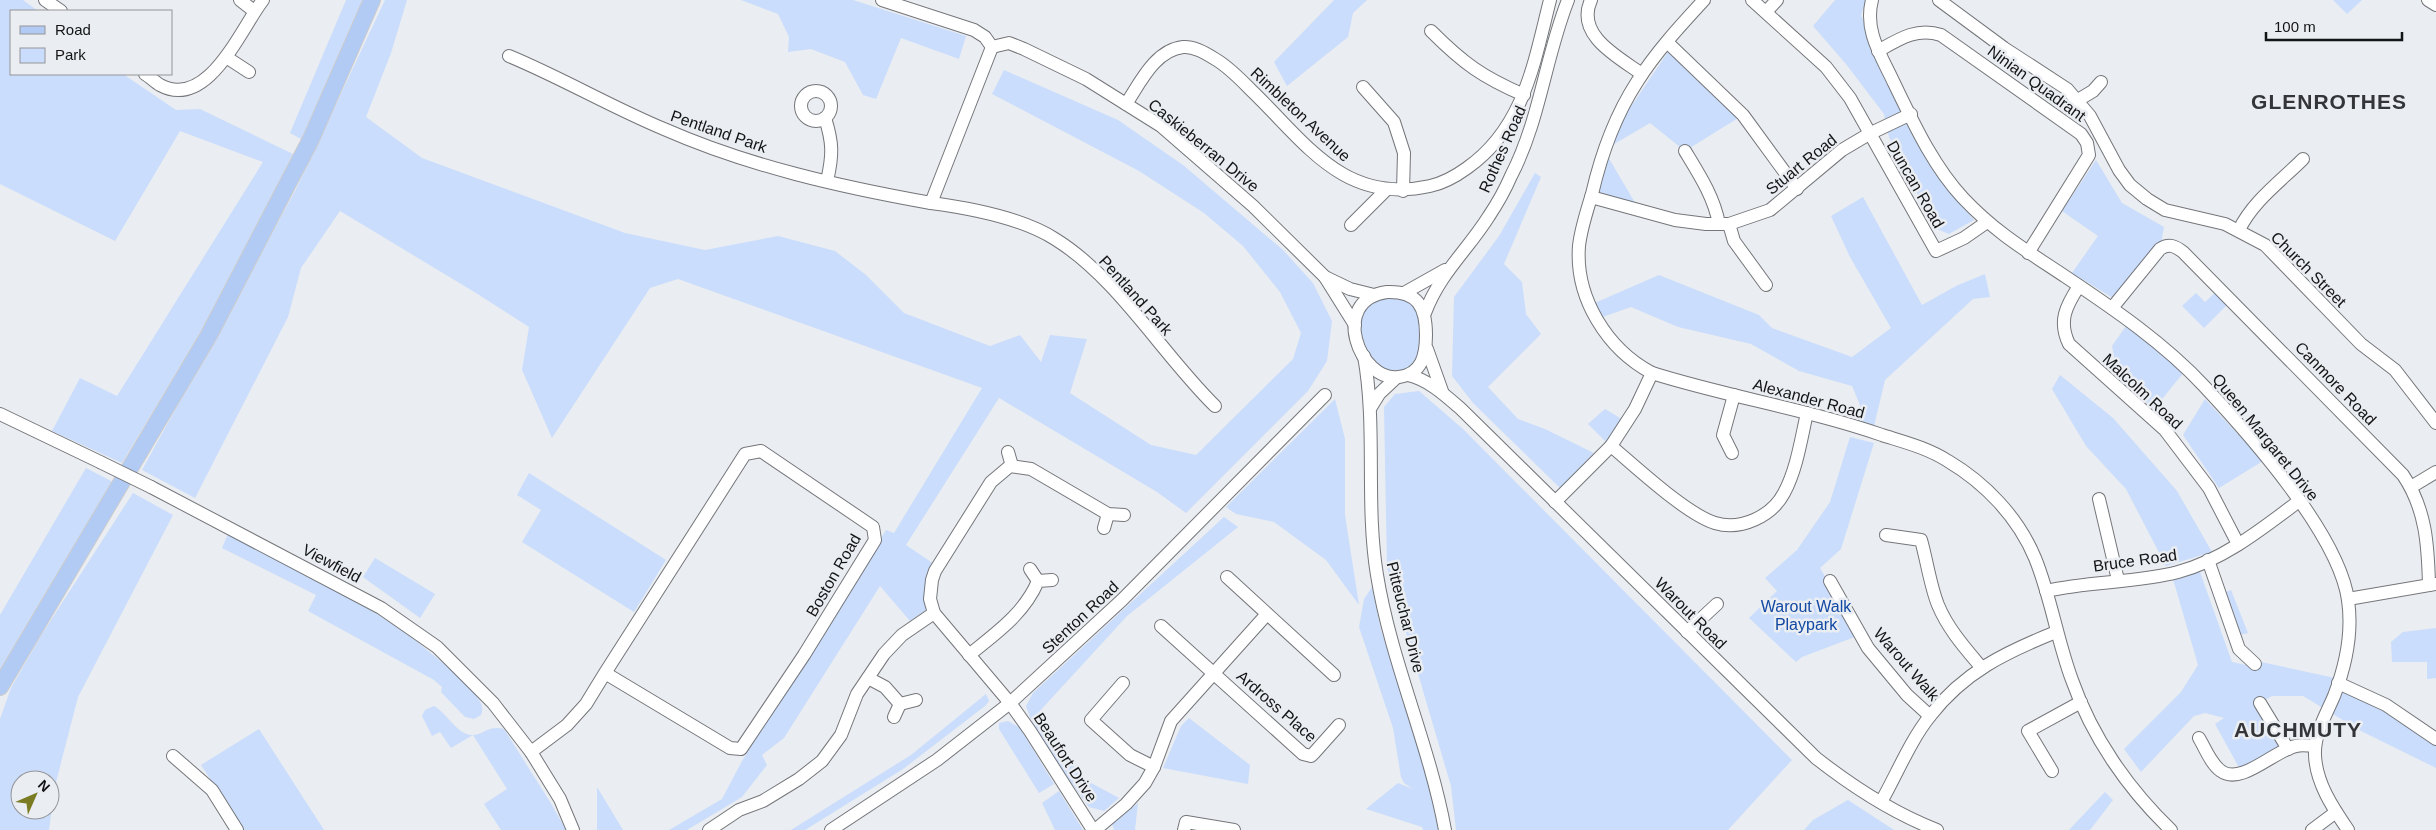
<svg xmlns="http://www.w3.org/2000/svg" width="2436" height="830" viewBox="0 0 2436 830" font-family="Arial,sans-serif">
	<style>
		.green { fill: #caddfc; fill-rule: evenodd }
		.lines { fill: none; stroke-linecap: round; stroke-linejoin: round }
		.minor-casing { stroke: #74767a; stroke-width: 14 }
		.major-casing { stroke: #cbcbcc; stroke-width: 18 }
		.minor { stroke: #fff; stroke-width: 12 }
		.major { stroke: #b2cbf5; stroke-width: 16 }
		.minor-bridge-casing { stroke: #74767a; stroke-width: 14; stroke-linecap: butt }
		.minor-bridge { stroke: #fff; stroke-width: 12 }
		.labels { text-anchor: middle; stroke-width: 5; stroke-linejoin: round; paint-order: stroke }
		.street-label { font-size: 16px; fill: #131415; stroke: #eaedf1 }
		.park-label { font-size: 16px; fill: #1249a4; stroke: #eaedf1 }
		.district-label { font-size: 21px; font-weight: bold; letter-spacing: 1px; fill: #333538; stroke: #eaedf1 }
	</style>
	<rect width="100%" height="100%" fill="#eaedf1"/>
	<g class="green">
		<path d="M0,0H23L38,11H11V74H123L176,110L200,109L293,154L215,309L122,463L52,431L80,378L117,396L263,162L180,131L115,241L0,184Z"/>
		<path d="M346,0H364L303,140L290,133Z"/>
		<path d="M385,0H407L391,53L366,117L422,158L625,233L705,250L778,236L835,251L866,275L904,313L990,346L1020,335L1041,362L1050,335L1087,339L1070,393L1151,445L1196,455L1293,359L1301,333L1280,292L1243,246L1204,213L1139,171L992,94L1004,70L1118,120L1183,165L1283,250L1313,283L1332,321L1327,361L1308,391L1186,513L1157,492L999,398L906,545L934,564C919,583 928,591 926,610L910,621L880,586L784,738L762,755L767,765L742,797L687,830H669L722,799L742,761L886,530L894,533L982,388L678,279L650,288L552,438L522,370L529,327L476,293L340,211L301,268L288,317L195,498L142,470L296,189Z"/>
		<path d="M741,0H853L966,36L959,59L901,38L876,99L863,95L845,62L811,49L788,52L789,37L778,14Z"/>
		<path d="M1334,0H1367L1353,13L1348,37L1287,86L1274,62Z"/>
		<path d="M1835,0H1866L1861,15L1901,106L1939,179L1974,220L1949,234L1934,228L1889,137L1884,114L1846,64L1813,26Z"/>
		<path d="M2333,0H2362L2347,14Z"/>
		<path d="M1668,52L1692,65L1743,115L1685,151L1650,123L1604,150L1641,213L1591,197L1604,150L1625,105L1630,108Z"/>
		<path d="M2096,160L2122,203L2164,227L2160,249L2118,301L2072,273L2098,236L2062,211Z"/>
		<path d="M1535,173L1541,177L1504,264L1522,282L1526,314L1541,334L1488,387L1518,419L1545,429L1594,453L1560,488L1473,403L1452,376L1454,297L1499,236Z"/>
		<path d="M1863,197L1922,305L1956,286L1985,274L1990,297L1973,299L1885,380L1874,426L1858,422L1860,405L1852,386L1799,371L1751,344L1678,327L1631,307L1597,319L1590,305L1659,275L1759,315L1772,328L1852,357L1891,328L1850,257L1831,216Z"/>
		<path d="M2196,293L2205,302L2215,293L2227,305L2204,328L2182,306Z"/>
		<path d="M1383,298C1410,298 1420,305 1420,332C1421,350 1417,371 1395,371C1389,372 1382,370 1377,366C1367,356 1352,317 1366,306C1370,303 1378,301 1383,298Z"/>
		<path d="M2126,326L2184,372L2154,409L2118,378L2112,346Z"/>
		<path d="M2060,375L2113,418L2177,491L2212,552L2166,566L2126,489L2086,446L2052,389Z"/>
		<path d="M1419,391L1463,429L1792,760L1728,830H1456L1451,786L1387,568L1384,407L1395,394Z"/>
		<path d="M1335,399L1345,439V515L1359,605L1326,560L1274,522L1236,514L1226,507Z"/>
		<path d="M2205,399L2263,461L2219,488L2183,435Z"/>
		<path d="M1605,409L1625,421L1607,443L1588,424Z"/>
		<path d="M1850,437L1874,443L1841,549L1820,568L1860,635L1802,657L1796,662L1749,618L1777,591L1765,578L1797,550L1830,502Z"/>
		<path d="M86,468L113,482L0,675V615Z"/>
		<path d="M529,473L666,560L634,612L522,542L541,510L517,495Z"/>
		<path d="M133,493L173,515L78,697L55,786L49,830H0V719L11,688L40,637ZM20,780H50V810H20Z"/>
		<path d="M1224,517L1238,527L1127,616L1038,713L1082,778L1119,798L1104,811L1089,807L1057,763L1031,720L1026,706L1033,693Z"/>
		<path d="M228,534C311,576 398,616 465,684C472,692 487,703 481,715L474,719L465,717L441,692L442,687L434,680L308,611L316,595L222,548Z"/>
		<path d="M375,558L435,594L420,618L363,577Z"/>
		<path d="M2200,572L2232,662L2260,668L2261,662L2340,679L2436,739V768L2361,731L2303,696H2272L2260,703L2288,749L2242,773L2215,724L2224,718L2205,713L2194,716L2141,772L2124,749L2181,692L2198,665L2173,579Z"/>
		<path d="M1372,587L1381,630L1420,744L1438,830H1423L1422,827L1366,809L1398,783L1413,789L1404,783L1401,777L1393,728L1359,627L1364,599Z"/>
		<path d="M2231,590L2248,633L2240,635L2223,593Z"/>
		<path d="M2436,628V678L2427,679V662H2392L2391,642L2403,632Z"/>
		<path d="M986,694L989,701L985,706L903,769L805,830H791L911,755Z"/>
		<path d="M434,706C447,713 458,736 473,735C486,734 487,725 504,729L552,805L566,830H501L484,804L507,789L473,735L451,748L440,732L432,736L422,716L425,710Z"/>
		<path d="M1189,718L1250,765L1248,784L1163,768L1181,726Z"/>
		<path d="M1008,721L1020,728L1054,784L1039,793L999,729V723Z"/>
		<path d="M259,729L324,830H244L201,765Z"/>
		<path d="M597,787L623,830H597Z"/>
		<path d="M1059,791L1083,830H1055L1042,803Z"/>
		<path d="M2105,792L2113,800L2090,830H2069Z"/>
		<path d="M1848,800L1894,830H1804L1813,820Z"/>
		<path d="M1138,803L1135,830H1114L1112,824Z"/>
	</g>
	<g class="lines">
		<g class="minor-casing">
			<g id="minor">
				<path d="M45,0L61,11"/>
				<path d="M240,0L254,11"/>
				<path d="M882,0L974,30L985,37L992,47"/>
				<path d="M1591,0C1575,35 1618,57 1642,74"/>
				<path d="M1704,0C1680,26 1656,52 1637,82C1615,116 1601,155 1592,194C1587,211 1581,228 1579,246C1575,298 1607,349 1652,373C1728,397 1807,409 1882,435C1904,442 1928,448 1948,461C1985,483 2018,517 2035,558C2051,597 2057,640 2072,680C2092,737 2128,789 2171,830"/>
				<path d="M1752,0L1826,67L1850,98L1936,251L1964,238L1987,222"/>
				<path d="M1872,0C1864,31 1881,55 1894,83C1913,122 1933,166 1963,198C1996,233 2027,251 2066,277C2114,309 2165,344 2204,386C2249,434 2339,535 2348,600C2353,634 2346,665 2334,696C2326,715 2314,734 2315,755C2316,783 2333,808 2348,830"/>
				<path d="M1939,0L2004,48L2067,89L2090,116L2119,170L2130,185L2147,199L2165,210L2225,224L2265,245L2361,344L2395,370L2436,423"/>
				<path d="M2428,0L2436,5"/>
				<path d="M1766,12L1777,0"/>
				<path d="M1431,31C1463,63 1482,77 1524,95"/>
				<path d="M1667,42L1743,115L1797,189"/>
				<path d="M992,47L1009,43L1024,49L1086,79L1161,126L1253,206L1325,277L1355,325"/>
				<path d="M1878,51C1899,39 1917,27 1941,35L2081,134L2087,143L2089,155L2028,253"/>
				<path d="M509,56C562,78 611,107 664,129C748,166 841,187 931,203L992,47"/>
				<path d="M226,57L249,72"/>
				<path d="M145,74C150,77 155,82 160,85C208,111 241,28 263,0"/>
				<path d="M1363,87L1394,122L1404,153L1403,191"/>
				<circle cx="816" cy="106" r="15"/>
				<path d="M2078,100L2093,91L2101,82"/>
				<path d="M1126,104C1140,83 1155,50 1183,47C1194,46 1206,53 1215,59C1229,67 1240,79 1252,91C1306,143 1344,205 1430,186C1444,183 1456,176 1467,168C1524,128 1534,63 1550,0"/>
				<path d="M825,118C833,143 833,155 827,181"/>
				<path d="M1685,151C1699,174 1714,197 1719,224"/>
				<path d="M1591,197L1675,220L1706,224H1729L1770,210L1842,150L1869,134L1911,114"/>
				<path d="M931,203C969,208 1022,218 1055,239C1118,278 1162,354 1215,406"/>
				<path d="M1729,224L1734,241L1766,285"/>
				<path d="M1351,225L1387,189"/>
				<path d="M2239,230C2253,201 2281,181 2303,159"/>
				<path d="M1325,277L1350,289L1374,295"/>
				<path d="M2079,286C2066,306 2058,321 2069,344L2165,430L2209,488L2238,544"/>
				<path d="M1387,292C1418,291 1426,307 1426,335C1426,355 1422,374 1399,377C1360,383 1328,300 1387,292Z"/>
				<path d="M1404,293L1445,270"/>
				<path d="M2112,308L2160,249C2169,243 2175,246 2183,252L2403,475C2426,509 2428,545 2429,585"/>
				<path d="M1425,313C1440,273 1467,251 1489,216C1497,204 1505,190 1511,176C1540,120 1545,58 1568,0"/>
				<path d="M1427,349L1442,391"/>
				<path d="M1364,356C1377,428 1365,502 1377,575C1391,662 1429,743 1445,830"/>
				<path d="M1408,375C1429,380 1445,395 1461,409L1816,758C1853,787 1893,813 1937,830"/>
				<path d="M1371,407L1379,394L1396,378"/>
				<path d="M0,414L100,462"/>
				<path d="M1611,446C1636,467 1686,514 1715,523C1741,531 1772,516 1784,493C1797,469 1801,439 1807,413"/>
				<path d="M1008,452L1012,466"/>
				<path d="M1732,453L1723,435L1734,395"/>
				<path d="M151,487L381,608L437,647L493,703L531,752L560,799L573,830"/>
				<path d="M2411,487L2436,472"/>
				<path d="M2099,499L2118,580"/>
				<path d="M1555,502L1611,446L1635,409L1652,373"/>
				<path d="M1104,528L1108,514"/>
				<path d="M1886,535L1921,540C1927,561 1930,585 1938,605C1948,629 1965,648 1981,667"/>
				<path d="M2208,560L2239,649L2255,664"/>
				<path d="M1030,569L1038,581"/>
				<path d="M1227,577L1334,675"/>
				<path d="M1830,581L1868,648L1907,695L1930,716"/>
				<path d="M2046,591C2089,581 2137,583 2178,572C2223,560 2262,529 2299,501"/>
				<path d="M2348,599L2436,584"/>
				<path d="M1161,626L1303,754L1311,756L1314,753L1339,725"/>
				<path d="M1687,632L1717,604"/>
				<path d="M969,655C996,633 1024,614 1038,581L1052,580"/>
				<path d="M868,678L885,687L900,704"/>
				<path d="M1123,683L1091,720L1130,755L1154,767"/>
				<path d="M2338,683L2386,705L2436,739"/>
				<path d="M2260,703L2288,749"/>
				<path d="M900,704L916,700"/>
				<path d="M894,717L900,704"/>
				<path d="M2199,738C2205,748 2211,764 2221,771C2241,786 2275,750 2296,746C2302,744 2309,746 2315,746"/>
				<path d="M531,752L567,725L586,704L605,673L745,454L761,451L873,527L875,540L804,655L741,749L730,748L605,673"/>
				<path d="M173,756L212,790L237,830"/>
				<path d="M2052,771L2028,731L2081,702"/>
				<path d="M1881,802C1897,774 1910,741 1930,716C1964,672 2006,652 2056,632"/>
				<path d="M709,830L739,810L763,801L799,779L822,761L841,735L857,694L884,654L902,635L934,613"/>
				<path d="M831,830L937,760L1010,703L1122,600L1325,395"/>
				<path d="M1093,830L1030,731L1010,703L934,613L930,599L932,580L935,571L991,482L1010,466L1031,469L1108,514L1124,515"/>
				<path d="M1095,830L1126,804L1145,783L1154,767L1171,721L1267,614"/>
				<path d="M1184,830L1186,822L1234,830"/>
				<path d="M2312,830L2336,812"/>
			</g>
		</g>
		<g class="major-casing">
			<path id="major" d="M0,687L209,335L311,139L372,0"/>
		</g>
		<use href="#minor" class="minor"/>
		<use href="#major" class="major"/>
		<g class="minor-bridge-casing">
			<path id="minor-bridge" d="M100,462L151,487"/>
		</g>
		<use href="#minor-bridge" class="minor-bridge"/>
	</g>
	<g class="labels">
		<g class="street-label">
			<text transform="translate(2037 83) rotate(36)" y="6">Ninian Quadrant</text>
			<text transform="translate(1301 114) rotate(43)" y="6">Rimbleton Avenue</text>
			<text transform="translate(719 131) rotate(19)" y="6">Pentland Park</text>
			<text transform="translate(1204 145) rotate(39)" y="6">Caskieberran Drive</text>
			<text transform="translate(1502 149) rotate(-66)" y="6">Rothes Road</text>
			<text transform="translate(1801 164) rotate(-39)" y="6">Stuart Road</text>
			<text transform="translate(1916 184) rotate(60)" y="6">Duncan Road</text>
			<text transform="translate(2309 269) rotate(45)" y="6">Church Street</text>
			<text transform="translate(1136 295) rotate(48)" y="6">Pentland Park</text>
			<text transform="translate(2336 383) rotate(46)" y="6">Canmore Road</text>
			<text transform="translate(2143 391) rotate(43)" y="6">Malcolm Road</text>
			<text transform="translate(1809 398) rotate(15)" y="6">Alexander Road</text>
			<text transform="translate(2266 437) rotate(51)" y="6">Queen Margaret Drive</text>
			<text transform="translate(2135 560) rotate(-8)" y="6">Bruce Road</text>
			<text transform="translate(332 563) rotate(28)" y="6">Viewfield</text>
			<text transform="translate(833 575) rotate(-60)" y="6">Boston Road</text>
			<text transform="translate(1691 613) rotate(45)" y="6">Warout Road</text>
			<text transform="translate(1080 617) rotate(-43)" y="6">Stenton Road</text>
			<text transform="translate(1406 617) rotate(76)" y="6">Pitteuchar Drive</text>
			<text transform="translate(1907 664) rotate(49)" y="6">Warout Walk</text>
			<text transform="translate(1277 706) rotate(41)" y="6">Ardross Place</text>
			<text transform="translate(1066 757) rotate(57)" y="6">Beaufort Drive</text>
		</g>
		<g class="park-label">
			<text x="1806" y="612">Warout Walk<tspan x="1806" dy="18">Playpark</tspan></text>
		</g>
		<g class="district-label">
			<text x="2329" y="109">GLENROTHES</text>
			<text x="2298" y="737">AUCHMUTY</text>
		</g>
	</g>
	<rect x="10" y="10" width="162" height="65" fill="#eaedf1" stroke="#949699"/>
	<rect x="20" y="26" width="25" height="8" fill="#b2cbf5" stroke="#949699"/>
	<text x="55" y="35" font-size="15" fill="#131415">Road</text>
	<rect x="20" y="48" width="25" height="15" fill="#caddfc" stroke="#949699"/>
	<text x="55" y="60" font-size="15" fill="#131415">Park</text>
	<g transform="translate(35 795) rotate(45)"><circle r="24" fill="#eaedf1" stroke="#949699"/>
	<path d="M0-4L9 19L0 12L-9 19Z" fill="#7a7b23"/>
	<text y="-8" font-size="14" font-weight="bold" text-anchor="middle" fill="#131415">N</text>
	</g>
	<path d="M2266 32v8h136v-8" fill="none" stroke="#131415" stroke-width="2.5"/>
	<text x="2274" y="32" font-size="15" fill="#131415" stroke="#eaedf1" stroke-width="4" paint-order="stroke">100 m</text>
</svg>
